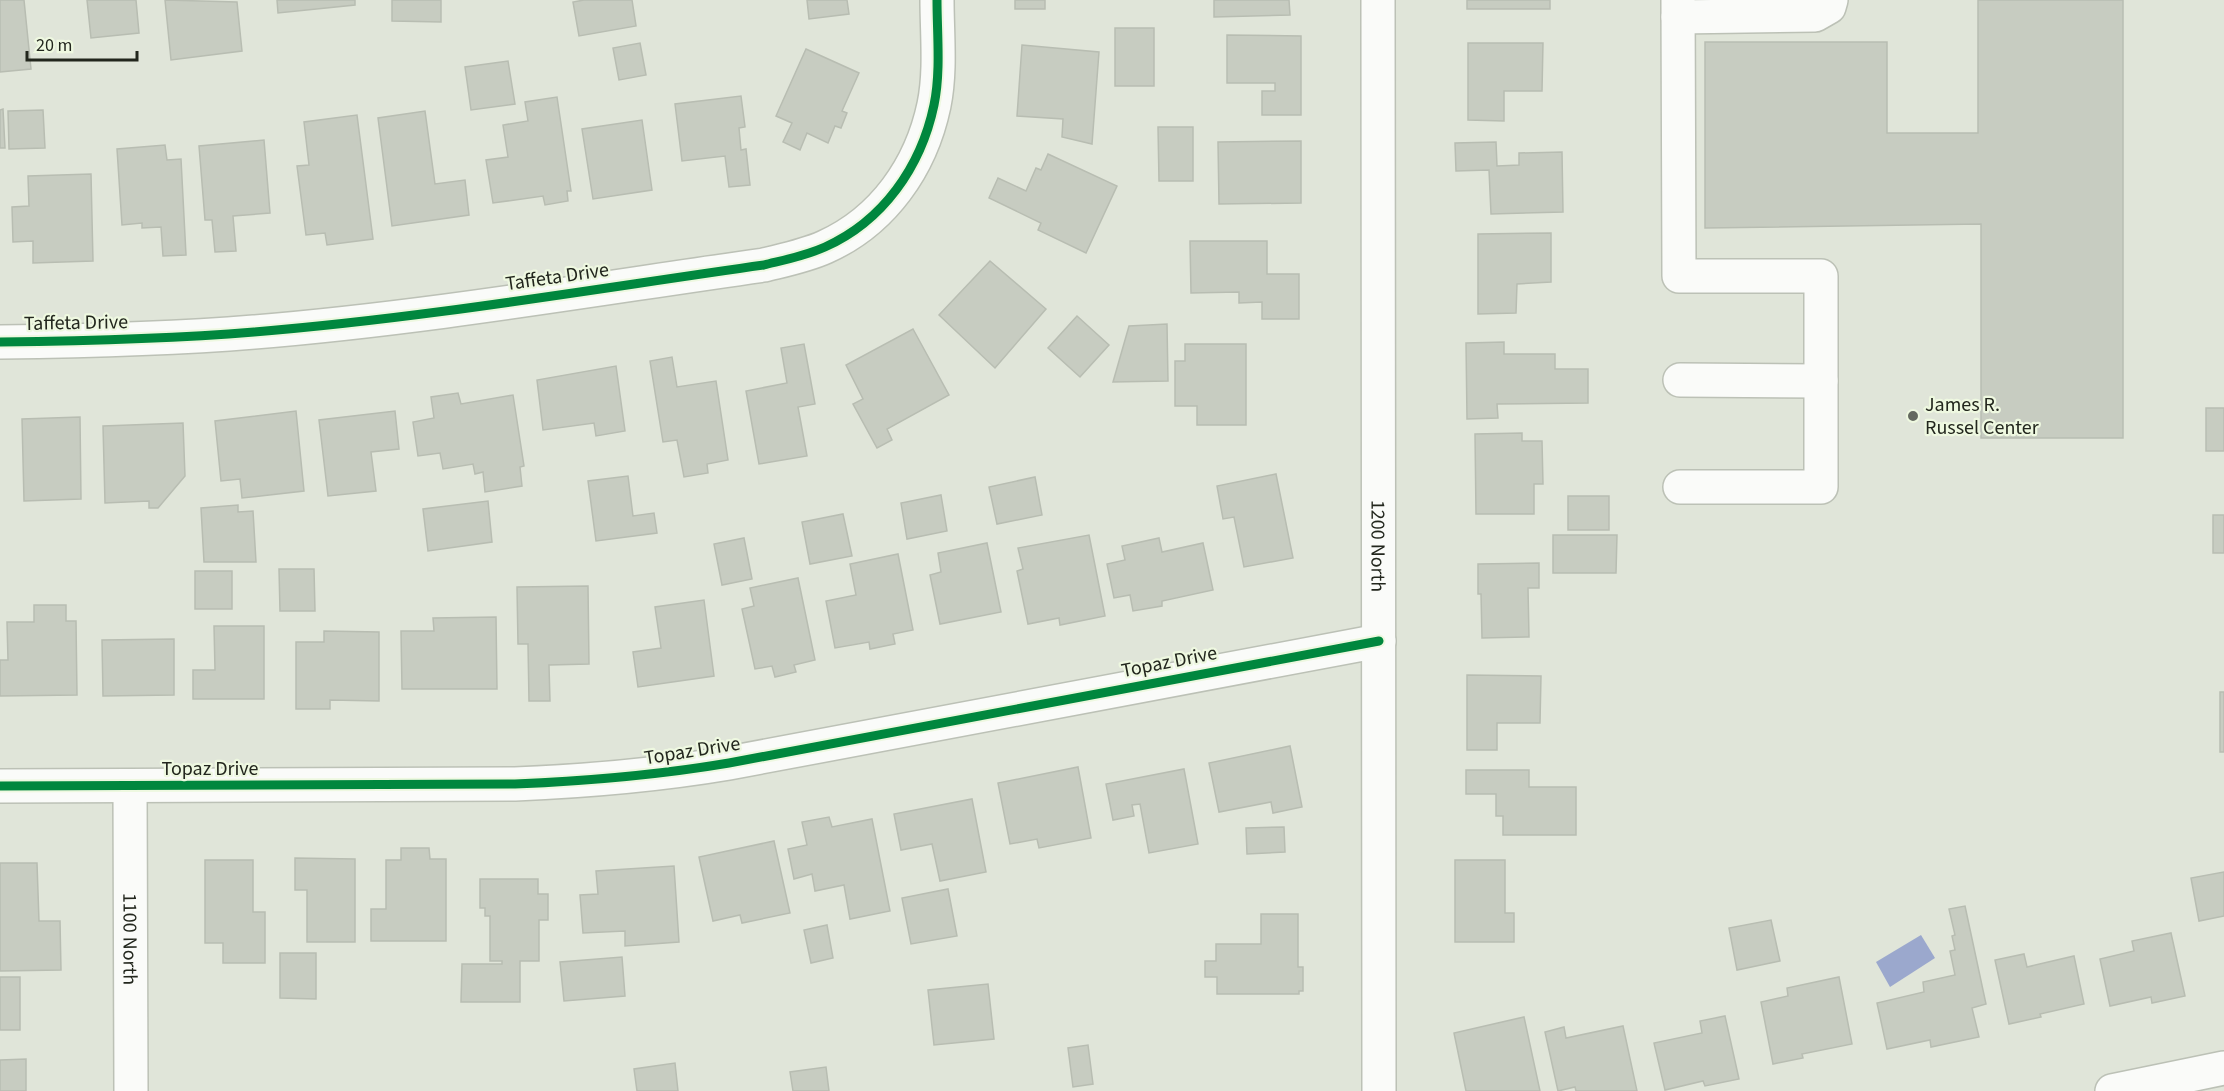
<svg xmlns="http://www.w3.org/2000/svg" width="2224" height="1091" viewBox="0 0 2224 1091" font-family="'Source Sans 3',sans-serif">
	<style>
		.water { fill: #9ba8cd }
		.building { fill: #c7ccc1; stroke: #b8bdb2; stroke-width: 1.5 }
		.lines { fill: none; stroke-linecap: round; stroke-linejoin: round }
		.minor-casing { stroke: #bcc1b6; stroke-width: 36 }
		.minor { stroke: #fafbf9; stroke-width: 33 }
		.cycleway-casing { stroke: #eef8e0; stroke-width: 13 }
		.cycleway { stroke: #00873e; stroke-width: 9 }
		.poi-dot { fill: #64695f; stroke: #eef8e0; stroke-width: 2 }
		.labels { text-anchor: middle; stroke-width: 4.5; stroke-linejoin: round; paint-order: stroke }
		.street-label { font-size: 20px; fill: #22261d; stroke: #eef8e0 }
		.poi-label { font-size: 20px; fill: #22261d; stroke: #eef8e0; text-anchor: start }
	</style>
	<rect width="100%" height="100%" fill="#e0e5d9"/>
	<path class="water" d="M1921,935L1935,958L1890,987L1876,962Z"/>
	<g class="building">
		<path d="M0,0H24L31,69L0,72Z"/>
		<path d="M87,0H136L139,33L91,38Z"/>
		<path d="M165,0L237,2L242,51L171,60Z"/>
		<path d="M277,0H355V5L278,13Z"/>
		<path d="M392,0H441V22L392,21Z"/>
		<path d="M584,0H632L636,26L579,36L573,2Z"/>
		<path d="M807,0H847L849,14L809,19Z"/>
		<rect x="1015" y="0" width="30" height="9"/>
		<path d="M1214,0H1289L1290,15L1214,17Z"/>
		<rect x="1467" y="0" width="83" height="9"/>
		<path d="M1978,0H2123V438H1981V224L1705,228V42H1887V133H1978Z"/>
		<rect x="1115" y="28" width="39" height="58"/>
		<path d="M1227,35L1301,36V115H1262V91H1275V83H1227Z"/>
		<path d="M640,43L646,75L619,80L613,48Z"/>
		<path d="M1468,43H1543L1542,91H1504V121L1468,120Z"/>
		<path d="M1022,45L1099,52L1092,144L1062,137L1063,119L1017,116Z"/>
		<path d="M806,49L859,73L842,111L847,113L841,128L835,126L828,143L807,133L800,150L783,142L792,123L776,116Z"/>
		<path d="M508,61L515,104L471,110L465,67Z"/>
		<path d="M741,96L745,127L739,128L741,150L746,149L750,185L729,187L725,156L682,161L675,104Z"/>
		<path d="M557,97L571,191H567L568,201L545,205L543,196L493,203L486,160L508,157L503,125L528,121L525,102Z"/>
		<path d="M3,109L5,148H0V110Z"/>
		<path d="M43,110L45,148L9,149L8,111Z"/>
		<path d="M425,111L435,184L465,180L469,215L392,226L378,118Z"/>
		<path d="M357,115L373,239L327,245L325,233L306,235L297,166L309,165L304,122Z"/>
		<path d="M642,120L652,190L593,199L582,129Z"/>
		<path d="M1158,127H1193V181H1159Z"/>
		<path d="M264,140L270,213L233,216L236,251L215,252L212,220H205L199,146Z"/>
		<path d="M1301,141V203L1219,204L1218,142Z"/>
		<path d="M1496,142L1497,166L1519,165V153L1562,152L1563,212L1491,214L1489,170L1456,171L1455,143Z"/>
		<path d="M165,145L167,160L181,159L186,255L163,256L161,227L142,228V223L122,225L117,149Z"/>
		<path d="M1048,154L1117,186L1086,253L1038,230L1041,223L989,198L998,178L1026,191L1036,168L1041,170Z"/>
		<path d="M91,174L93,261L33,263V241L13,242L12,207L29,206L28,176Z"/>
		<path d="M1551,233V282L1517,284L1516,313L1478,314V234Z"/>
		<path d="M1190,241H1267V274H1299V319H1262V302L1239,303V292L1191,293Z"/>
		<path d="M990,261L1046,309L995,368L939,315Z"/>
		<path d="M1077,316L1109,345L1080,377L1048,348Z"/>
		<path d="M1167,324L1168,381L1113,382L1129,326Z"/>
		<path d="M913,329L949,395L887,429L892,440L877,448L853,404L863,399L846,365Z"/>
		<path d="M1504,342V354H1555V369H1588V403L1497,404L1498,418L1467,419L1466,343Z"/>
		<path d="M804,344L815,404L798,407L807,456L759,464L746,391L787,383L781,348Z"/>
		<path d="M1185,344H1246V425H1197V406H1175V361H1185Z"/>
		<path d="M672,357L677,387L716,381L728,460L707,464L708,473L684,477L677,440L663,442L650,361Z"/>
		<path d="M616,366L625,431L596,436L594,423L543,430L537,380Z"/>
		<path d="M458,393L461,404L513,395L524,466L520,467L522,486L485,492L483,472L475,474L473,464L443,469L440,453L418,456L413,422L434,418L431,397Z"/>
		<rect x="2206" y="408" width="18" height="43"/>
		<path d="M296,411L304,491L242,498L240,479L221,481L215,421Z"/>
		<path d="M395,411L399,449L371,452L376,491L328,496L319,420Z"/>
		<path d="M80,417L81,499L24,501L22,419Z"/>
		<path d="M183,423L185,476L158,508H149V501L105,503L103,426Z"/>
		<path d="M1522,433V441H1542L1543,484H1534V514H1476L1475,434Z"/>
		<path d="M1276,474L1293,558L1244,567L1234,517L1223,519L1217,486Z"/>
		<path d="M628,476L633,516L654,513L657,533L596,541L588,481Z"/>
		<path d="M1035,477L1042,515L997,524L989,487Z"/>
		<path d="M941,495L947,531L907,539L901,503Z"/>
		<rect x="1568" y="496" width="41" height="34"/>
		<path d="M488,501L492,542L428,551L423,509Z"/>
		<path d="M238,505V512L253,511L256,562H204L201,508Z"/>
		<path d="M843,514L852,556L810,564L802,522Z"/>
		<rect x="2213" y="515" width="11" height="38"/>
		<path d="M1089,535L1105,616L1060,625L1059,618L1028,624L1017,571L1023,569L1018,548Z"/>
		<path d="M1553,535H1617L1616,573H1553Z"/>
		<path d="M744,538L752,579L722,585L714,544Z"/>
		<path d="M1159,538L1162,552L1203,543L1213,590L1162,601V606L1133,611L1130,595L1114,598L1107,564L1125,560L1122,546Z"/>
		<path d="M987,543L1001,612L940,624L930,575L941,572L938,553Z"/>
		<path d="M898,554L913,630L893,634L895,644L870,649L869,642L835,648L826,601L856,595L850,564Z"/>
		<path d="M1539,563V588H1528L1529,637L1482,638L1481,594H1478V564Z"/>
		<path d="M279,569H314L315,611H280Z"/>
		<rect x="195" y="571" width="37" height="38"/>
		<path d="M798,578L815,660L794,665L796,672L775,677L772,666L755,669L742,609L754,606L750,588Z"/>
		<path d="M588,586L589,664L549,665L550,701H529L528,644H518L517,587Z"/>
		<path d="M704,600L714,676L638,687L633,652L661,648L655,607Z"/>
		<path d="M34,605H66V621H76L77,695L0,696V660H8L7,622H34Z"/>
		<path d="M496,617L497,689H402L401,631H434L433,618Z"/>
		<path d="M214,626H264V699H193V670H215Z"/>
		<path d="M324,631L379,632V701L330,700V709H296V642H324Z"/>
		<path d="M174,639V695L103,696L102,640Z"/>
		<path d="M1467,675L1541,676L1540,723H1497V750H1467Z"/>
		<rect x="2220" y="692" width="4" height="60"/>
		<path d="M1290,746L1302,807L1273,813L1271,802L1219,812L1209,763Z"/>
		<path d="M1078,767L1091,838L1039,848L1037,839L1010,844L998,783Z"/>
		<path d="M1184,769L1198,844L1149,853L1140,804L1132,805L1134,816L1113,820L1106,784Z"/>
		<path d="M1466,770H1529V787H1576V835H1503V816H1496V794H1466Z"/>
		<path d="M972,799L986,872L940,881L932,844L901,850L894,814Z"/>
		<path d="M829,817L832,827L872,819L890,911L850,919L844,885L815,891L812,874L794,879L788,849L807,845L802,822Z"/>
		<path d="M1284,827L1285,852L1247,854L1246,828Z"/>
		<path d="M774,841L790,913L742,923L740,915L713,921L699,857Z"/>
		<path d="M401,848H429L430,859H446V941H371V909H386V860H401Z"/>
		<path d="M295,858L355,859V942H307V890H295Z"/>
		<path d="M205,860H253V912H265V963H223V943H205Z"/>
		<path d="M1455,860H1505V913H1514V942H1455Z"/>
		<path d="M0,863H37L39,921H60L61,970L0,971Z"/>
		<path d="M674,866L679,942L625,946V931L583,933L580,895L598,894L596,871Z"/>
		<path d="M2224,872V916L2199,921L2191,878Z"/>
		<path d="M480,879H538V894H548V920H539V961H520V1002H461L462,964H502V961H490V916H485V908H480Z"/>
		<path d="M948,889L957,936L911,944L902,898Z"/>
		<path d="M1965,906L1986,1004L1972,1008L1979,1037L1931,1047L1930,1040L1887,1049L1877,1003L1924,992L1923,982L1955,975L1950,951L1955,950L1952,936L1955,935L1949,909Z"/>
		<path d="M1261,914H1298V967H1303V991H1299V994H1217V977H1205V961H1216V944H1261Z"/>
		<path d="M1771,920L1780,961L1737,970L1729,928Z"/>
		<path d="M827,925L833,958L811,963L804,930Z"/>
		<path d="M2171,933L2185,996L2152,1003L2151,997L2110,1006L2100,959L2134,951L2132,941Z"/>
		<path d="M280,953H316V999L280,998Z"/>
		<path d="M2024,954L2027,967L2074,956L2084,1004L2040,1014L2041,1017L2009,1024L1995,960Z"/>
		<path d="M622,957L625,996L564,1001L560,962Z"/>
		<rect x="0" y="977" width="20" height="53"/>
		<path d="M1839,977L1852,1044L1802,1054L1803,1058L1773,1064L1761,1002L1788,996L1787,988Z"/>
		<path d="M988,984L994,1039L934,1045L928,990Z"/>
		<path d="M1725,1016L1739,1079L1705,1086L1703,1081L1665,1090L1654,1043L1702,1033L1700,1021Z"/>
		<path d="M1524,1017L1540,1091H1466L1454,1033Z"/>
		<path d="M1623,1026L1637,1091H1576L1575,1087L1558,1091L1545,1032L1564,1027L1566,1038Z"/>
		<path d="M1088,1045L1093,1084L1073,1087L1068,1048Z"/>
		<path d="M26,1059V1091H0V1060Z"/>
		<path d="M675,1063L678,1091H637L634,1069Z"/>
		<path d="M826,1067L829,1091H793L790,1072Z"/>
	</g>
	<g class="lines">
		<g class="minor-casing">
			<g id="minor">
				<path id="s1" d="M1378,0L1379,1091"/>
				<path d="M1678,0L1679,276H1821V487H1680"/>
				<path d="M1678,17L1815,15L1829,7L1831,0"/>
				<path d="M0,342C85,341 170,339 254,332C425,318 594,289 764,265C784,260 805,256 825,247C883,221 921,167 934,105C941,71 937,34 937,0"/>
				<path d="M1680,380L1821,381"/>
				<path d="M0,786L515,784C587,781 658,775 729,763L1379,641"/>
				<path id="s2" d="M130,786L131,1091"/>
				<path d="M2112,1091L2224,1068"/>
			</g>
		</g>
		<use href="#minor" class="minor"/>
		<g class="cycleway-casing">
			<g id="cycleway">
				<path d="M0,342C85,341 170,339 254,332C425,318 594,289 764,265C784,260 805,256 825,247C883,221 921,167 934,105C941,71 937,34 937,0"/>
				<path d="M0,786L515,784C587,781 658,775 729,763L1379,641"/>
			</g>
		</g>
		<use href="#cycleway" class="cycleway"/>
	</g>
	<circle class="poi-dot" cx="1913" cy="416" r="6"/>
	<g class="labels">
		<g class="street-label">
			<text transform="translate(557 276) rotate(-8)" y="7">Taffeta Drive</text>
			<text transform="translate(76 322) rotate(-1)" y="7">Taffeta Drive</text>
			<text dy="7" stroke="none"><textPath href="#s1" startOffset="546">1200 North</textPath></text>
			<text transform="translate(1169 661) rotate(-11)" y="7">Topaz Drive</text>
			<text transform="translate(692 750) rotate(-9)" y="7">Topaz Drive</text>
			<text x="210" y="775">Topaz Drive</text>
			<text dy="7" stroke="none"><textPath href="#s2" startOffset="153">1100 North</textPath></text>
		</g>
		<g class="poi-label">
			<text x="1925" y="411">James R.<tspan x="1925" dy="23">Russel Center</tspan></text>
		</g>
	</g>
	<path d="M27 51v9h110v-9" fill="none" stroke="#22261d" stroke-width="3"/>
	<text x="36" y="51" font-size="18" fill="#22261d" stroke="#eef8e0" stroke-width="4.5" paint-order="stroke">20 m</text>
</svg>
